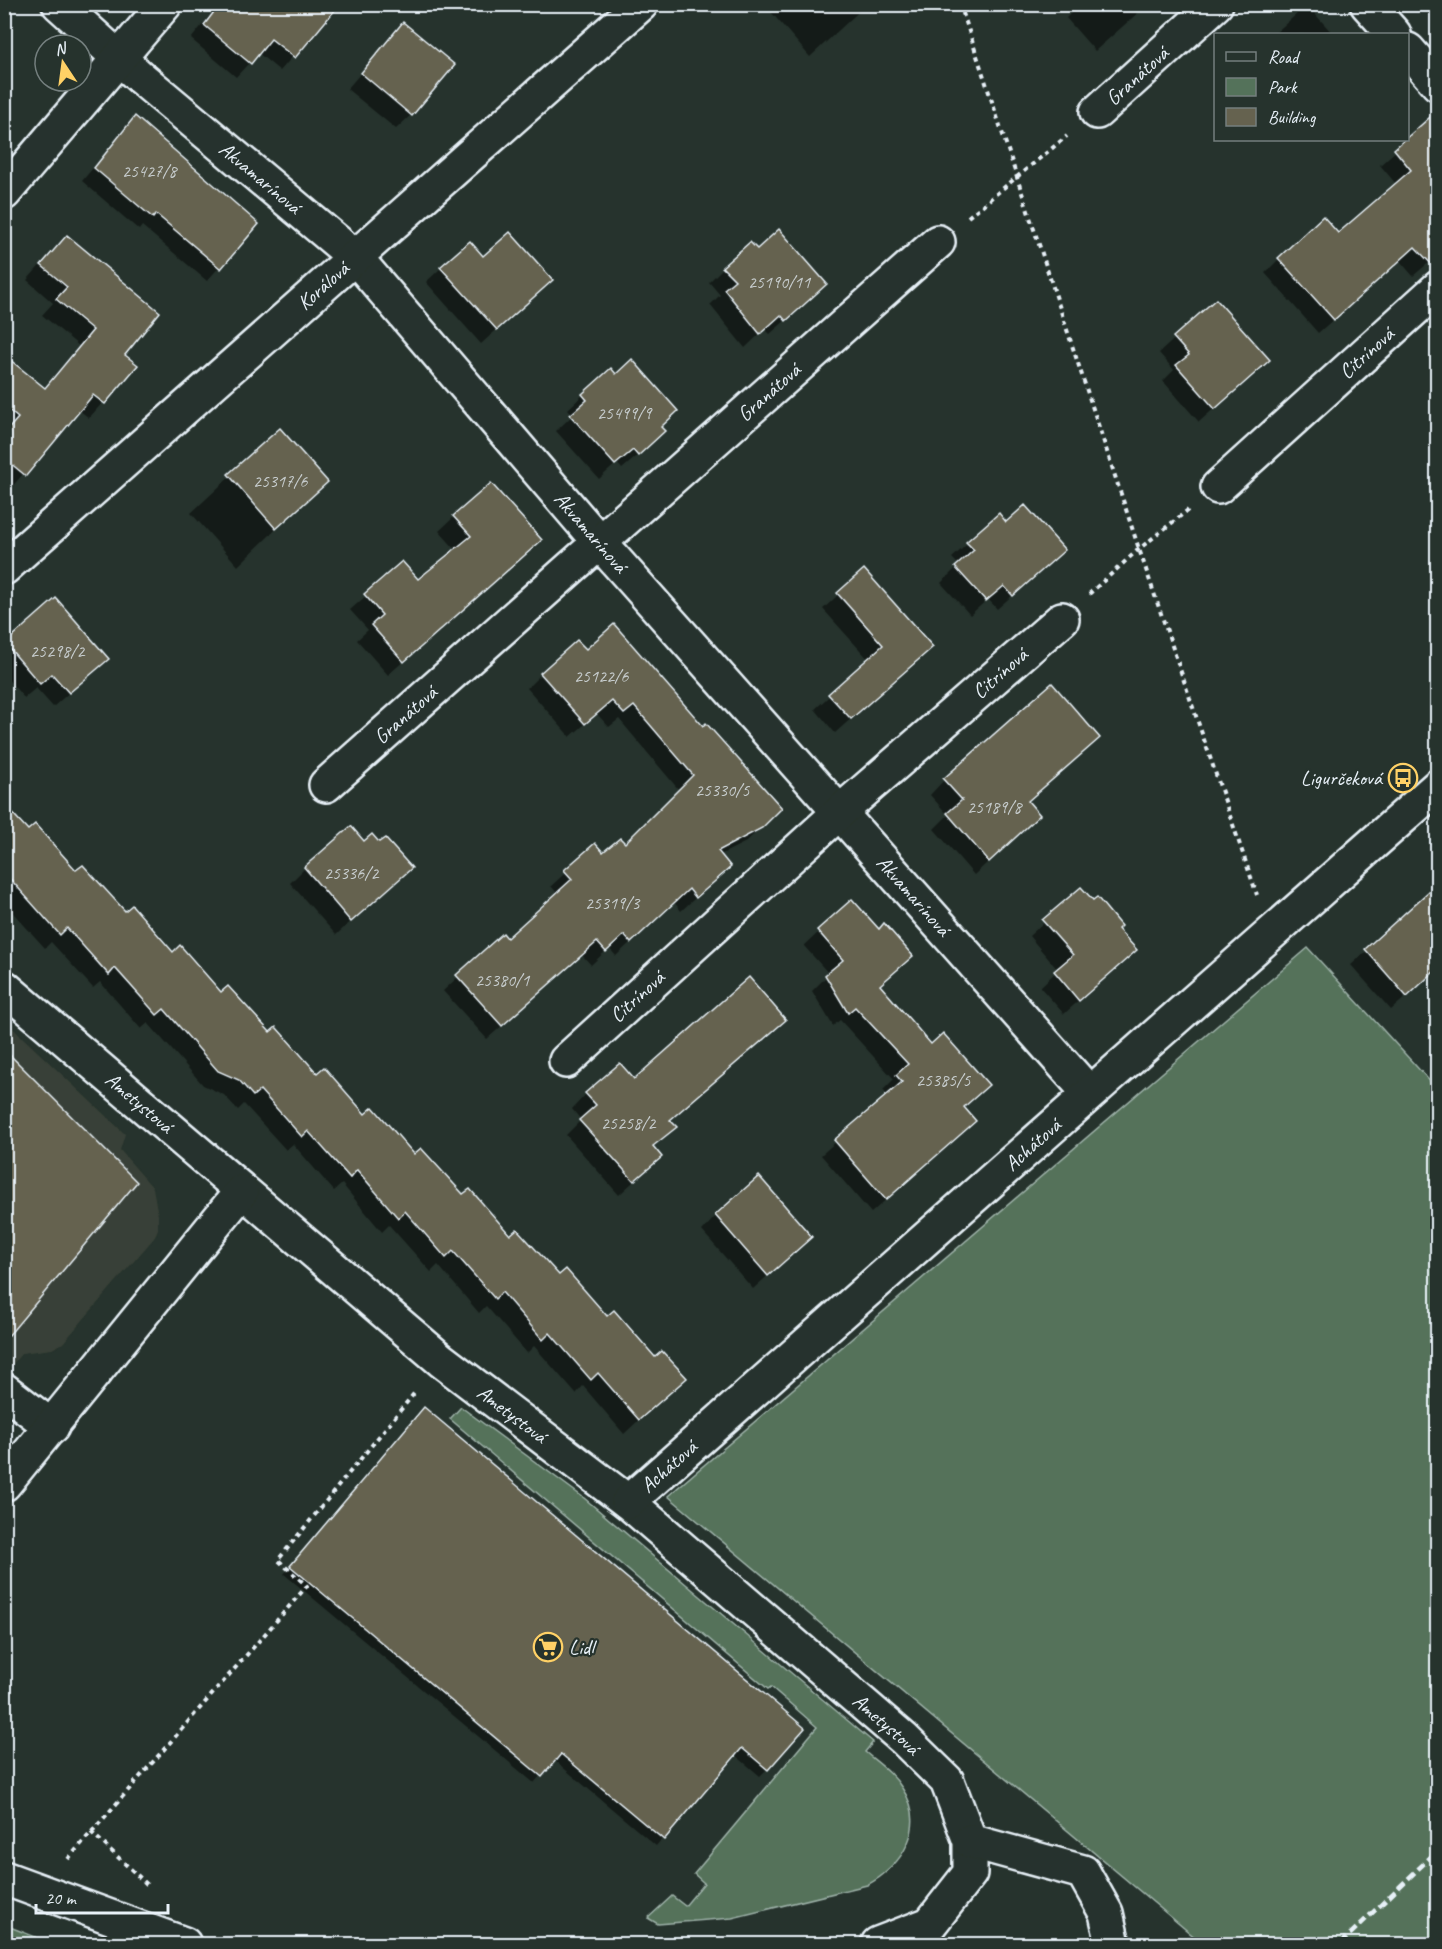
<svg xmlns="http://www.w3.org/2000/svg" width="1442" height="1949" viewBox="0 0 1442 1949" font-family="Caveat,sans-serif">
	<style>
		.built { fill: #394137 }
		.green { fill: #54725a; stroke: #9eb2a9; stroke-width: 1.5 }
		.shadow { fill: #0007 }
		.building { fill: #65624f; stroke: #e8f1f8; stroke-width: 1.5 }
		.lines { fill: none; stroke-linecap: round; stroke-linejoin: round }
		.minor-casing { stroke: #e8f1f8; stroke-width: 38 }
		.path { stroke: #e8f1f8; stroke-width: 4; stroke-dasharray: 4.5 4.5; stroke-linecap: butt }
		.minor { stroke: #26332d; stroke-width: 33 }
		.rail { stroke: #e8f1f8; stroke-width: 4.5; stroke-dasharray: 9 4.5; stroke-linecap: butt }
		.labels { text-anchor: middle; stroke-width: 4.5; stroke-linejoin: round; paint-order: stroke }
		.number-label { font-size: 18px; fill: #c7cdce }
		.street-label { font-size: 21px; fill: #e8f1f8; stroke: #26332d }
		.poi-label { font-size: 21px; fill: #e8f1f8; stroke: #26332d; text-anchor: end }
	</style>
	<rect width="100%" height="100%" fill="#26332d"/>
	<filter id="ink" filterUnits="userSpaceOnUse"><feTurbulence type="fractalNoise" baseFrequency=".0167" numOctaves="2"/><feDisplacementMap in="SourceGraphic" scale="12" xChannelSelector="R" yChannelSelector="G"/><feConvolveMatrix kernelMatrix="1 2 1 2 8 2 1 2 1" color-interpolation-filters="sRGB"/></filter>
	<g filter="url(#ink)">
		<path class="built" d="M5,1021L125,1134L120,1150L153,1188L158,1215V1229L154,1238L63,1343L52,1349L22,1353L5,1373Z"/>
		<g class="green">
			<path d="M1308,948L1437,1089L1438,1939L1432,1944H1203L668,1496Z"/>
			<path d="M461,1407L584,1498L873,1742L865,1752C878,1763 893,1773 902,1788C928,1826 902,1867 867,1885L732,1918L658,1924L648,1918L672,1896L685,1906L704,1883L694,1874L817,1727L771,1687L768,1689L450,1419Z"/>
			<path d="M4,1925H5L53,1944H5Z"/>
		</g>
		<g class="shadow">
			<path d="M219,4H318L330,14L280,71L258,53L236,77L191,39Z"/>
			<path d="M764,4H867L810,57Z"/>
			<path d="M1080,4H1148L1095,51L1066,18Z"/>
			<path d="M1307,5L1333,34H1274Z"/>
			<path d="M403,24L411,115L396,129L347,89Z"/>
			<path d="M135,118L257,224L207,281L142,226L139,230L82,181Z"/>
			<path d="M1427,123L1438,135V255L1413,276L1400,261L1318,333L1265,273L1279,259L1337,235L1396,184L1380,165Z"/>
			<path d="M53,251L123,355L136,365L89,418L79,410L10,489L4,485V357L43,389L79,346L42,315L53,303L27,280Z"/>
			<path d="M483,258L536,294L481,344L426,282L441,268Z"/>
			<path d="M723,268L810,299L770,334L765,329L745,348L710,305L720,295L709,282Z"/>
			<path d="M1216,301L1253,374L1199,422L1163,381L1174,370L1159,353Z"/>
			<path d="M583,395L660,427L649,446L622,469L617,463L599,479L556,431L573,415L568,409Z"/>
			<path d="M280,430L325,482L238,566L191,513Z"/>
			<path d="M999,515L1048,564L997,609L988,599L970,615L941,583L959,565L952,558Z"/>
			<path d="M454,517L525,554L388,675L357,640L368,630L350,610L402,564L417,581L456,550L439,531Z"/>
			<path d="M864,571L931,647L835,733L815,709L869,660L823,609Z"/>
			<path d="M56,600L107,659L53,707L36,688L24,698L4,675V646Z"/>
			<path d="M585,651L703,728L780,808L746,842L720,855L729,867L681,911L674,902L616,956L609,948L591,965L582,955L487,1039L443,991L503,935L507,940L558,894L551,886L595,846L603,854L624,845L679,790L619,719L609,727L597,714L570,737L527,688L541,674Z"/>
			<path d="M944,780L1027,801L1024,829L974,875L934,829L948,815L930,795Z"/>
			<path d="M4,806L28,832L655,1359L684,1378L624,1434L583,1386L576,1394L534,1346L527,1353L486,1306L479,1313L438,1265L431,1272L389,1225L382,1232L342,1184L334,1191L293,1144L286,1150L244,1104L238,1110L224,1095L203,1085L148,1023L141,1029L100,982L93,988L51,942L45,948L4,903Z"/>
			<path d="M305,868L395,882L336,935L290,883Z"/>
			<path d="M1438,887V969L1391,1010L1351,965Z"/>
			<path d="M1080,889L1116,929L1120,964L1064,1014L1040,987L1058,970L1029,936Z"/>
			<path d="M852,901L878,931L911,956L879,986L974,1121L871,1213L821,1155L888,1096L883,1090L894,1079L840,1020L833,1026L812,991L829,974L804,946Z"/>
			<path d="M586,1094L669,1121L674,1127L652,1148L645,1171L619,1195L566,1135L581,1120L572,1109Z"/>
			<path d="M716,1216L795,1251L753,1289L702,1231Z"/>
			<path d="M417,1416L767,1769L760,1776L734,1754L656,1846L554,1760L534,1783L284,1574Z"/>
		</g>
		<g class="building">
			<path d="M220,4H340L295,58L271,39L251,64L204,25Z"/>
			<path d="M403,22L455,65L412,116L361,73Z"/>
			<path d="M1437,111V270L1415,247L1334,320L1278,258L1323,216L1338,233L1411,170L1394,149Z"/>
			<path d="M135,116L259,224L221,269L156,214L153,218L94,168Z"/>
			<path d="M779,229L827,284L786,321L781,315L760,334L724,289L735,280L722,267L750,242L757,249Z"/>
			<path d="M510,232L553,280L497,330L440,267L470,241L483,256Z"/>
			<path d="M67,235L160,312L125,355L138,365L105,404L93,395L26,476L4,458V434L18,418L4,406V355L45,388L93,330L56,299L67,287L41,265Z"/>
			<path d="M1216,299L1270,360L1215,409L1176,365L1189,355L1173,337Z"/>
			<path d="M632,359L678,411L661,427L665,431L638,456L633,450L615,465L570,415L587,400L582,394L611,368L616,374Z"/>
			<path d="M280,428L328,482L276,529L228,474Z"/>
			<path d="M491,483L542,540L404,662L371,625L382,615L364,594L402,561L418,579L471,536L453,516Z"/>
			<path d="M1025,505L1065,550L1013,596L1004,586L986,601L955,567L974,550L966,542L999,513L1006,522Z"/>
			<path d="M864,569L933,647L851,719L828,694L883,645L837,593Z"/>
			<path d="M56,598L109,659L69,693L52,674L40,684L5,643Z"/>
			<path d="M614,624L703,726L706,723L782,808L762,828L718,851L731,867L696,898L689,889L631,943L624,935L606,952L597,942L502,1026L456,975L503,933L507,938L572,879L564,870L595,843L603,852L620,838L625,843L693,775L634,706L624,714L612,701L585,724L540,673L577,640L586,649Z"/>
			<path d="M1052,683L1100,738L1028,801L1040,815L989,862L947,813L962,800L943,779Z"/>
			<path d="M4,804L28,830L35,824L76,870L83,865L125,911L132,905L173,952L180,945L221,992L228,986L270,1032L276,1027L317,1073L324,1067L365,1114L373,1107L414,1154L421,1148L463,1194L470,1189L510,1235L517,1229L559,1275L566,1269L607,1316L614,1310L655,1357L662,1351L687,1378L639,1420L598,1373L591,1380L550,1333L543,1340L502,1292L495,1299L453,1251L446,1258L405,1211L398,1218L357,1170L350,1178L308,1131L302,1137L260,1090L253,1096L239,1080L218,1071L164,1009L157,1015L115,968L109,975L67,928L60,935L4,872Z"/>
			<path d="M351,826L364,841L372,834L379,842L385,838L412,868L351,922L304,867Z"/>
			<path d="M1437,884V969L1407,997L1365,949Z"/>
			<path d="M1081,887L1093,900L1097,897L1121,926L1118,929L1137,950L1079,1001L1054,971L1073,955L1042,920Z"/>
			<path d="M852,899L879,929L884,923L913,956L880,985L931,1044L943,1033L989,1085L964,1107L976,1121L886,1200L834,1140L902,1082L896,1075L908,1064L855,1007L848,1013L825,975L843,960L817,930Z"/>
			<path d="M749,977L786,1020L670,1120L677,1127L653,1146L662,1157L634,1181L579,1120L596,1105L585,1093L620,1063L634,1079Z"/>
			<path d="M4,1049L137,1182L4,1341Z"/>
			<path d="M759,1176L812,1237L768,1276L715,1215Z"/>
			<path d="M424,1407L805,1728L768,1770L742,1748L664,1840L561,1754L542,1777L290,1566Z"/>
		</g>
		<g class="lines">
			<g class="minor-casing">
				<g id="minor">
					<path id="s1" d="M59,4L140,77L355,257L599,542L1089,1093"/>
					<path d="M1367,4L1394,34"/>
					<path d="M1408,50L1438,84"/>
					<path id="s2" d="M1097,112L1216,4"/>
					<path d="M4,193L165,4"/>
					<path id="s3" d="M1218,487L1438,288"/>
					<path id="s4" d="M4,568L641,4"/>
					<path id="s5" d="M326,785L938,242"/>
					<path id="s6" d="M4,987L441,1360L628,1502L904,1739L947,1781L970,1841V1873L930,1924L878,1944"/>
					<path id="s7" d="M566,1061L841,811L1062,619"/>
					<path d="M4,1390L52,1427"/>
					<path d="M4,1484L241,1192"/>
					<path id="s8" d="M628,1502L1438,786"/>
					<path d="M970,1841L1083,1872L1106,1913L1113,1944"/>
					<path d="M4,1878L184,1944"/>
				</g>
			</g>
			<g class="path">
				<path d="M960,4L1139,549L1257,895"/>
				<path d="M968,217L1067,136"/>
				<path d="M1089,594L1139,549L1188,510"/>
				<path d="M91,1832L150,1887"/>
				<path d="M68,1859L307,1586L278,1560L416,1391"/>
			</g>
			<use href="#minor" class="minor"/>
			<path class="rail" d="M1340,1944L1438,1850"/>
		</g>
	</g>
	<defs>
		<g id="bus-ring" transform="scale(1.5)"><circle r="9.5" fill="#26332d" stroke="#ffd166" stroke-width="1.5"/><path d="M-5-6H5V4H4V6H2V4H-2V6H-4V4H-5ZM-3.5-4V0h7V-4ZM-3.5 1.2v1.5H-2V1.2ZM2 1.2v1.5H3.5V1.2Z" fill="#ffd166"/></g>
		<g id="supermarket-ring" transform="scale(1.5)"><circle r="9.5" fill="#26332d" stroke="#ffd166" stroke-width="1.5"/><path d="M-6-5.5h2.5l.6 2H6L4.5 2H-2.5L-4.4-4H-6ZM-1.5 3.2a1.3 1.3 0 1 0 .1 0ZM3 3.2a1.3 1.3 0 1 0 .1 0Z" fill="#ffd166"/></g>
	</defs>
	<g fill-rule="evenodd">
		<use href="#bus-ring" x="1403" y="778"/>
		<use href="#supermarket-ring" x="548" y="1647"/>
	</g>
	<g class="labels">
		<g class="number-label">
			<text x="149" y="177">25427/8</text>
			<text x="779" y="288">25190/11</text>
			<text x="624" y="419">25499/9</text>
			<text x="280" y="487">25317/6</text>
			<text x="57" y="657">25298/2</text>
			<text x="601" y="682">25122/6</text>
			<text x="722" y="796">25330/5</text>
			<text x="994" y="813">25189/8</text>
			<text x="351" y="879">25336/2</text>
			<text x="612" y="909">25319/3</text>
			<text x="502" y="986">25380/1</text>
			<text x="943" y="1086">25385/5</text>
			<text x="628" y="1129">25258/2</text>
		</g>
		<g class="street-label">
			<text dy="7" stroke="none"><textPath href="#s2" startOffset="54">Granátová</textPath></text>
			<text dy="7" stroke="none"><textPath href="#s1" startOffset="266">Akvamarínová</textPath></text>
			<text dy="7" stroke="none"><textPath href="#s4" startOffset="426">Korálová</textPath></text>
			<text dy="7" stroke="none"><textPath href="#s3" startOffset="200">Citrínová</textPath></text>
			<text dy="7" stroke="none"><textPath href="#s5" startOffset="592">Granátová</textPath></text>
			<text dy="7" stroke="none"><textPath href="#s1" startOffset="752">Akvamarínová</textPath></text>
			<text dy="7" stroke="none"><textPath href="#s7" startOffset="582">Citrínová</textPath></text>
			<text dy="7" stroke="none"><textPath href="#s5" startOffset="106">Granátová</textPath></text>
			<text dy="7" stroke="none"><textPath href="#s1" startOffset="1238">Akvamarínová</textPath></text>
			<text dy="7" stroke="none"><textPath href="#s7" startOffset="96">Citrínová</textPath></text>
			<text dy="7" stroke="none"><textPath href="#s6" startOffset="178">Ametystová</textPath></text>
			<text dy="7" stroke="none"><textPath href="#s8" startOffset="540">Achátová</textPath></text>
			<text dy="7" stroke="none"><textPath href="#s6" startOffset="664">Ametystová</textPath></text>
			<text dy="7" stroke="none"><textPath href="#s8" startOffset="54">Achátová</textPath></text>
			<text dy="7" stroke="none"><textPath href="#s6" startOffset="1150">Ametystová</textPath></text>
		</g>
		<g class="poi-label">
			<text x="1382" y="785">Ligurčeková</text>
			<text x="569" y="1654" text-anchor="start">Lidl</text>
		</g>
	</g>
	<rect width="1442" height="1949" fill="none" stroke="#26332d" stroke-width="24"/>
	<rect x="12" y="12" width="1418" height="1925" fill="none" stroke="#e8f1f8" stroke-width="2" filter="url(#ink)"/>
	<rect x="1214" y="33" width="195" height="108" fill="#26332d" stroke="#747f7e" stroke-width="1.5"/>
	<rect x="1226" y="52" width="30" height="9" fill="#26332d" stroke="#747f7e" stroke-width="1.5"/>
	<text x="1268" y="63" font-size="18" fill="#e8f1f8">Road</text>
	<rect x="1226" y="78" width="30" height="18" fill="#54725a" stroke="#747f7e" stroke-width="1.5"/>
	<text x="1268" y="93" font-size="18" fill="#e8f1f8">Park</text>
	<rect x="1226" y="108" width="30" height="18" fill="#65624f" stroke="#747f7e" stroke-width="1.5"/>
	<text x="1268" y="123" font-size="18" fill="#e8f1f8">Building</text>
	<g transform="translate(63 63) rotate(347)"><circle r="28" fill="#26332d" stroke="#747f7e" stroke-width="1.5"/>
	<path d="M0-4.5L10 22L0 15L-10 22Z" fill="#ffd166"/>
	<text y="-9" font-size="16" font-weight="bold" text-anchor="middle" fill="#e8f1f8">N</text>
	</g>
	<path d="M36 1904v9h132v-9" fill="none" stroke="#e8f1f8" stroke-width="3"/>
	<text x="45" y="1904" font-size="18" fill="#e8f1f8" stroke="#26332d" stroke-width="4.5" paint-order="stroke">20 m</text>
</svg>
